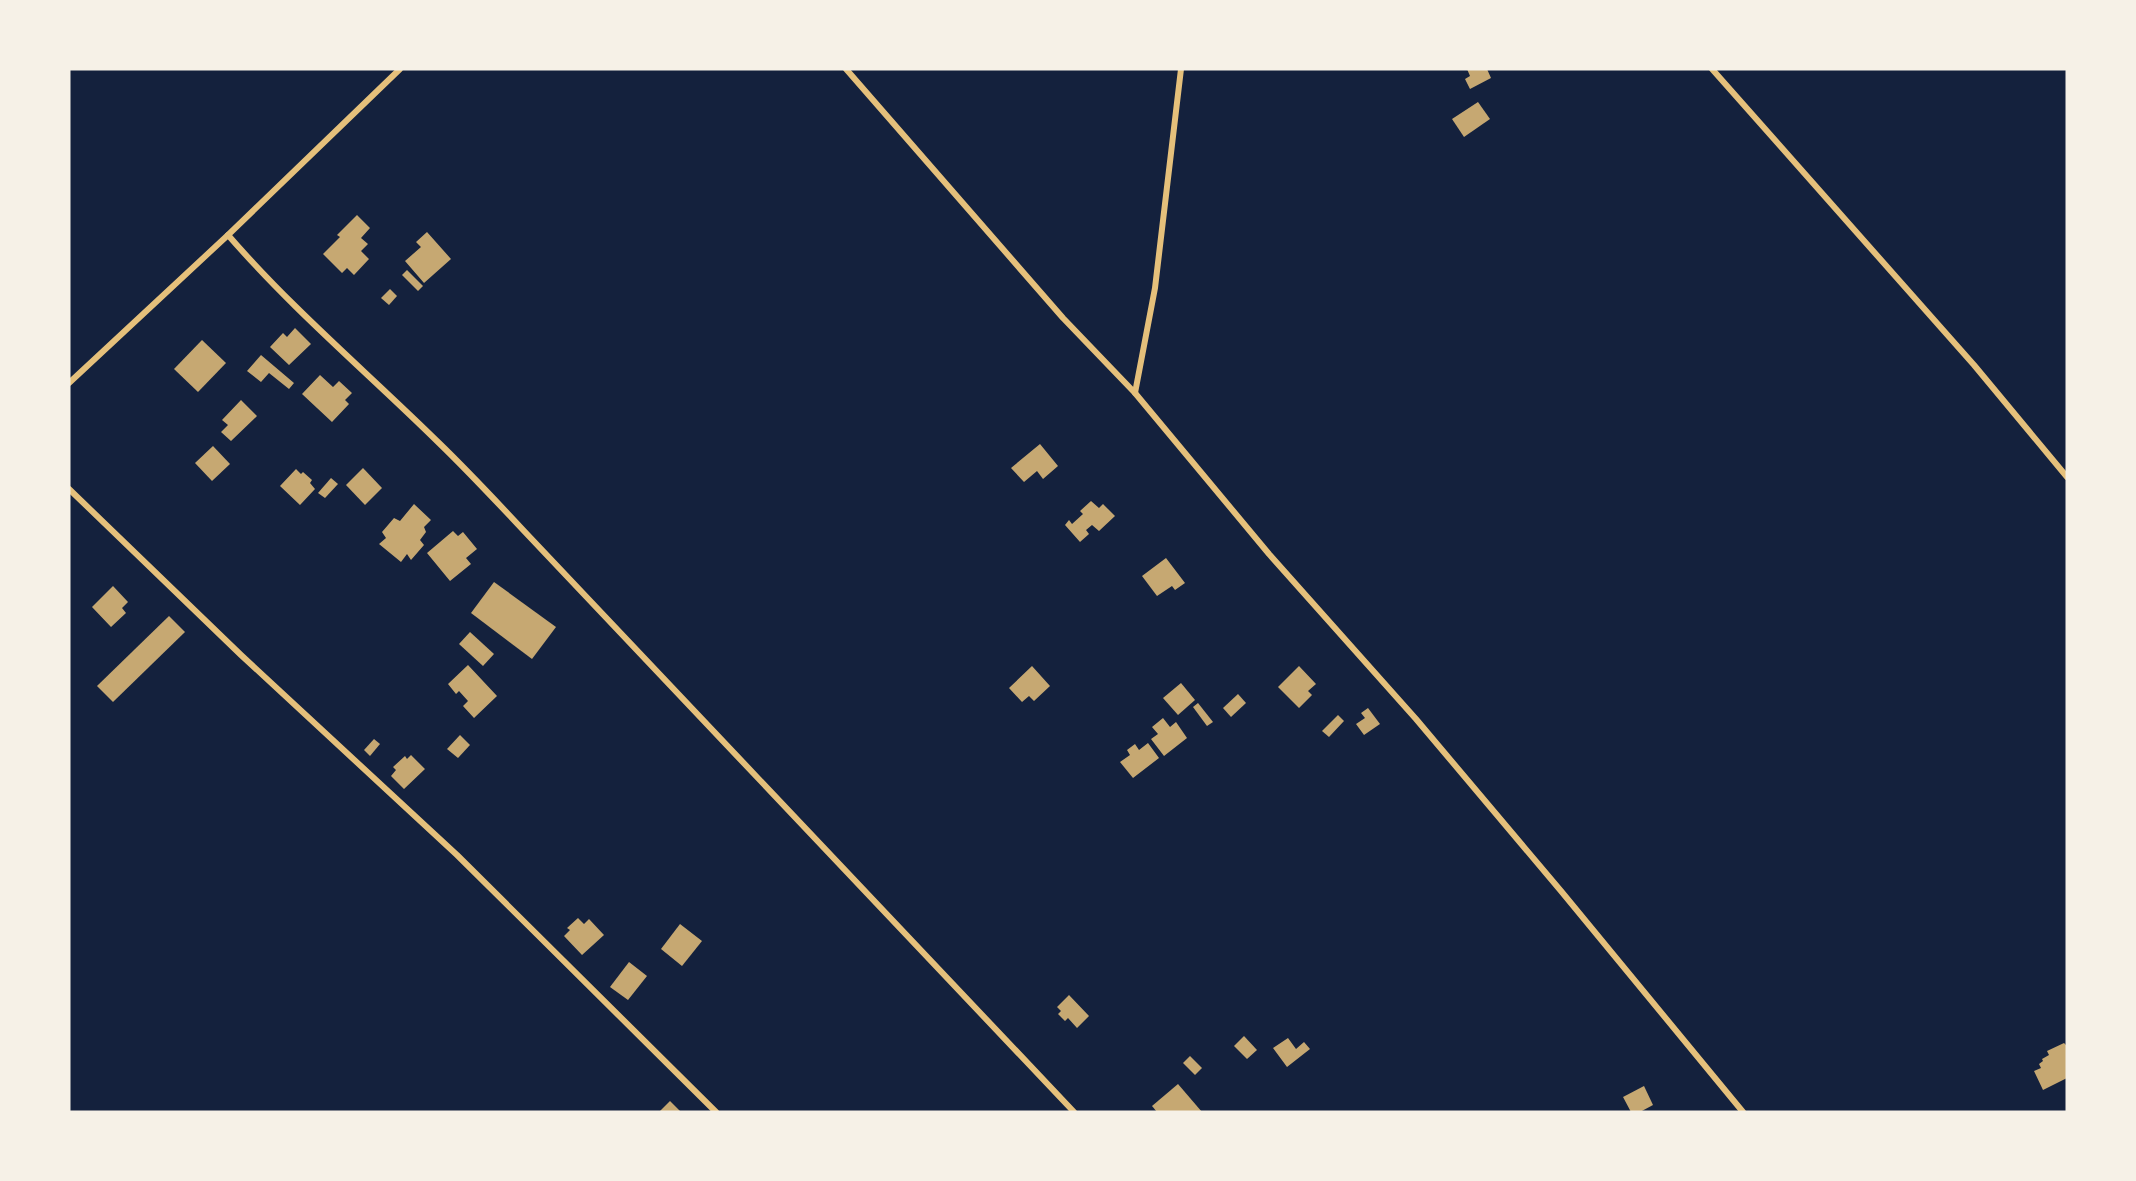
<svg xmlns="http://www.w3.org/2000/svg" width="2136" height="1181" viewBox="0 0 2136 1181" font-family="'Fira Sans',sans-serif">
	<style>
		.building { fill: #c6a872 }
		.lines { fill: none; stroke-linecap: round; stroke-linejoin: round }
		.minor { stroke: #e5c07b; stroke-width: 6 }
	</style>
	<rect width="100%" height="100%" fill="#14213d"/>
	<g class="building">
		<path d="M1467,69H1487L1491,78L1470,89L1465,79L1470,76Z"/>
		<path d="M1478,102L1490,119L1464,137L1452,119Z"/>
		<path d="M357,215L370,228L361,238L368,244L361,251L369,259L354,275L347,268L342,273L323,254L340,237L337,235Z"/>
		<path d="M427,232L451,259L424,283L405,261L421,247L416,242Z"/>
		<path d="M407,270L423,286L418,291L402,275Z"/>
		<path d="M390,289L397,296L389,305L381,298Z"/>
		<path d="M295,328L311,344L289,365L270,347L283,333L287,337Z"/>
		<path d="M202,340L226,363L198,392L174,369Z"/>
		<path d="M261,355L294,383L289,389L269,373L261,382L247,371Z"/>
		<path d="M320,375L333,387L339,381L352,393L345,400L349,404L332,422L302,394Z"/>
		<path d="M241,400L257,416L231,441L221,432L228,425L222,420Z"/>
		<path d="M1040,444L1058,466L1043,479L1037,471L1024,482L1011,468Z"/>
		<path d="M213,446L230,464L212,481L195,463Z"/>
		<path d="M363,468L382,488L365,505L346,485Z"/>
		<path d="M296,469L301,474L303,472L312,480L310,483L315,489L300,505L280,486Z"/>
		<path d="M331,478L338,484L325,498L318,493Z"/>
		<path d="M1091,501L1099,508L1103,504L1115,516L1099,531L1092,525L1086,530L1089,534L1080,542L1065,525L1069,520L1072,524L1083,514L1080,511Z"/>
		<path d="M414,504L431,520L424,527L426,532L420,540L424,545L411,560L407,554L401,562L379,544L386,538L382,532L394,518L400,521Z"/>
		<path d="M453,531L458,536L463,532L477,549L466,558L471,564L450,581L427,553Z"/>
		<path d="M1166,558L1185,583L1175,590L1172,586L1157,596L1142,576Z"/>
		<path d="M494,582L556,627L532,659L471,613Z"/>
		<path d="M113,586L128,602L122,608L126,613L111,627L92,607Z"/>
		<path d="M169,616L185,632L113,702L97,686Z"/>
		<path d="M470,632L494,654L483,666L459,644Z"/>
		<path d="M468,665L497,696L474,718L463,706L468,701L459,691L456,694L448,684Z"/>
		<path d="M1032,666L1050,686L1034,701L1029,696L1022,702L1009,688Z"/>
		<path d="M1299,666L1316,684L1308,691L1312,695L1299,708L1278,687Z"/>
		<path d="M1181,683L1195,700L1178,715L1163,698Z"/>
		<path d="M1238,694L1246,703L1231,717L1223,708Z"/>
		<path d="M1198,703L1213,722L1207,726L1193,707Z"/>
		<path d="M1368,708L1380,724L1364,735L1356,724L1365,718L1361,713Z"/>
		<path d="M1338,715L1344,721L1329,737L1322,731Z"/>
		<path d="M1163,718L1170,727L1176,722L1187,738L1164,756L1151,739L1158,734L1152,727Z"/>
		<path d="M460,735L470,745L458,758L447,749Z"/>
		<path d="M374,739L380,744L370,756L364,750Z"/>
		<path d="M1148,743L1159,758L1133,778L1120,762L1130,755L1127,750L1135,744L1139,750Z"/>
		<path d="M411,755L425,769L404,789L391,776L396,770L393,767L405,756L407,759Z"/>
		<path d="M578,918L584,924L589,919L604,935L582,955L564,936L570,930L567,928Z"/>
		<path d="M680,924L702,941L682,966L661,949Z"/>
		<path d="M629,962L647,976L628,1000L610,987Z"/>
		<path d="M1069,995L1089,1016L1077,1028L1068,1018L1065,1021L1058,1014L1061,1011L1057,1007Z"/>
		<path d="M1244,1036L1257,1050L1247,1059L1234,1046Z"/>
		<path d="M1288,1038L1296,1049L1304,1042L1310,1049L1287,1067L1273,1048Z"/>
		<path d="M2064,1043L2067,1046V1078L2043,1090L2034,1071L2041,1068L2039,1064L2043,1061L2042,1059L2049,1055L2047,1051Z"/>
		<path d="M1190,1056L1202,1068L1195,1075L1183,1063Z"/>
		<path d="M1178,1084L1202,1112H1157L1152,1106Z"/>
		<path d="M1644,1086L1653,1105L1640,1112H1631L1623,1097Z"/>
		<path d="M670,1101L681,1112H659Z"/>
	</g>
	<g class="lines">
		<g class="minor">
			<path d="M846,69L1063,318L1135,393L1269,554L1416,719L1561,891L1743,1112"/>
			<path d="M1712,69L1974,365L2067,477"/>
			<path d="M228,235C293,310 369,374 439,443C469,472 497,502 525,532L1074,1112"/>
			<path d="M69,383L228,235L400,69"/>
			<path d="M1135,393L1155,288L1181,69"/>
			<path d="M69,489L241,655L457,855L716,1112"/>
		</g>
	</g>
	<rect width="2136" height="1181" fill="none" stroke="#f6f1e7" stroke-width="141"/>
</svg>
